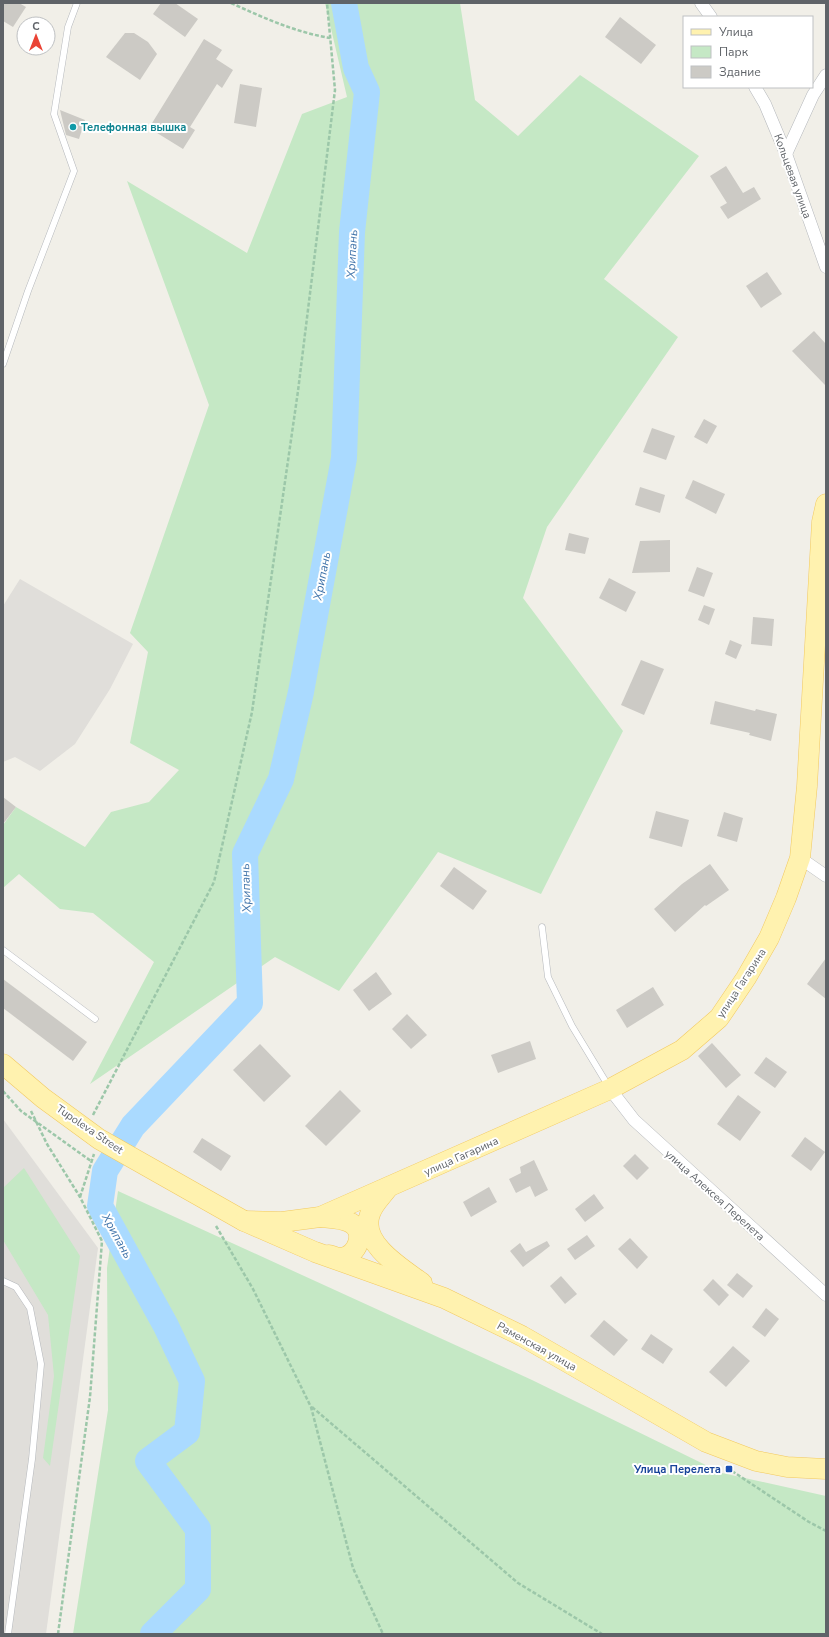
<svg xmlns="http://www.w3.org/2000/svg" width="829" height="1637" viewBox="0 0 829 1637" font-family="'Nunito Sans',sans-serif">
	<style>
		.industrial { fill: #e0deda }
		.green { fill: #c5e8c5 }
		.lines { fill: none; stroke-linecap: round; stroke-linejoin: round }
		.river { stroke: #aadaff; stroke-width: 26 }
		.building { fill: #cccac5 }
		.service-casing { stroke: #b5b8bc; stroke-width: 7 }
		.minor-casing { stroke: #b5b8bc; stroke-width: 13 }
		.primary-casing { stroke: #f2c960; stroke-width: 21 }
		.path { stroke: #9cc7a9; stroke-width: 2.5; stroke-dasharray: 4 2; stroke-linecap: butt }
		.service { stroke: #fff; stroke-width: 6 }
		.minor { stroke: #fff; stroke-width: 12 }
		.primary { stroke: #fff2af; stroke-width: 20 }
		.culture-dot { fill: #0f9aa8; stroke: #fff; stroke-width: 1.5 }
		.transit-dot { fill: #1a4fb4; stroke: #fff; stroke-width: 1.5 }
		.labels { text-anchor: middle; stroke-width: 4; stroke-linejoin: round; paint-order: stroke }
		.culture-label { font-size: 11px; font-weight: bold; fill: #0d838f; stroke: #fff; text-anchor: start }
		.street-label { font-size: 11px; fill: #5f6368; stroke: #fff }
		.transit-label { font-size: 11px; font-weight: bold; fill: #164399; stroke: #fff; text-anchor: end }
		.water-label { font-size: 12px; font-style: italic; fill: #4174aa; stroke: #fff }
	</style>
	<rect width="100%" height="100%" fill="#f1efe8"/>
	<g class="industrial">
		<path d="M20,579L133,644L110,689L75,744L40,771L15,757L3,762V606Z"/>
		<path d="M3,1119L98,1248L46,1634H3Z"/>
	</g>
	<g class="green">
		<path d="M325,3H460L475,100L518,136L580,75L699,156L604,279L678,337L547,527L523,598L623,731L541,894L438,852L339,991L275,957L90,1084L154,962L93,913L60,909L19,874L3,888V825L16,807L85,847L111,812L149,802L179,770L130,743L148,652L130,633L209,405L127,181L247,253L302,114L347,97Z"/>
		<path d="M24,1168L80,1256L50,1466L43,1458L54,1376L48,1315L3,1240V1188Z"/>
		<path d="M118,1191L532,1380L722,1473L826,1496V1634H73L108,1410L107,1268Z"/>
	</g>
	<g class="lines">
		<path class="river" d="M153,1634L198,1589V1529L148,1461L187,1432L192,1381L166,1326L100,1206L105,1171L133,1126L250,1003L245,854L281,779L301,692L344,458L352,232L367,92L356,68L344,3"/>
	</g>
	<g class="building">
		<path d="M3,3H19L26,7L13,27L3,21Z"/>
		<path d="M161,3H175L198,19L185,37L153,14Z"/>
		<path d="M620,17L656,45L641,64L605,37Z"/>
		<path d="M125,33H134L148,42L157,54L140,80L106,57Z"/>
		<path d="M204,39L222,50L216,59L233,70L222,88L217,84L190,127L195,130L183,149L149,128Z"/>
		<path d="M240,84L262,88L256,127L234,123Z"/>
		<path d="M60,110L85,120L79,139L66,135Z"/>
		<path d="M726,166L743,193L754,187L761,199L728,219L720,207L727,203L710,176Z"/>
		<path d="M767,272L782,294L761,308L746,286Z"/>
		<path d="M814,331L826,344V386L792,351Z"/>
		<path d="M704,419L717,426L707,444L694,437Z"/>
		<path d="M652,428L675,436L666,460L643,452Z"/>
		<path d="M693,480L725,494L716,514L685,498Z"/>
		<path d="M640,487L665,495L660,513L635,505Z"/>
		<path d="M569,533L589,538L585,554L565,550Z"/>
		<path d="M670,540V572L632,573L640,541Z"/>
		<path d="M697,567L713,573L704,597L688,591Z"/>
		<path d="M609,578L636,592L626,612L599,598Z"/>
		<path d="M704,605L715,609L709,625L698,620Z"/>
		<path d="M753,617L774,619L772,646L751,644Z"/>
		<path d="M730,640L742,645L736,659L725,654Z"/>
		<path d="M641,660L664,669L644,715L621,705Z"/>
		<path d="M715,701L755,711L756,709L777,714L771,741L749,735L750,733L710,724Z"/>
		<path d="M3,797L16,807L3,824Z"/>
		<path d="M656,811L689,820L682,847L649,838Z"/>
		<path d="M724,812L743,818L737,842L717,836Z"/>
		<path d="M710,864L729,890L706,906L705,905L675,932L654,909L682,884Z"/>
		<path d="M454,867L487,891L473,910L440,886Z"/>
		<path d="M826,958V999L807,984Z"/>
		<path d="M376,972L392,994L369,1011L353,990Z"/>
		<path d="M3,979L87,1042L73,1061L3,1008Z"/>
		<path d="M653,987L664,1005L627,1028L616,1010Z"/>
		<path d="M407,1014L427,1035L411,1049L392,1029Z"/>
		<path d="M530,1041L536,1059L498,1073L491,1055Z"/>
		<path d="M712,1043L741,1075L726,1088L698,1056Z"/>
		<path d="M260,1044L291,1076L264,1102L233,1070Z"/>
		<path d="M766,1057L787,1072L775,1088L754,1073Z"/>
		<path d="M340,1090L361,1111L326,1146L305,1126Z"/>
		<path d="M738,1095L761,1112L740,1141L717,1124Z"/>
		<path d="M805,1137L825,1152L811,1171L791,1156Z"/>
		<path d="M202,1138L231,1156L221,1171L193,1152Z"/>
		<path d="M635,1154L649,1168L637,1180L623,1166Z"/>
		<path d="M534,1160L548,1190L535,1197L530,1186L516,1193L509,1179L521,1173L520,1167Z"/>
		<path d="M489,1187L497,1202L471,1217L463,1202Z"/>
		<path d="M594,1194L604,1208L585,1222L575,1209Z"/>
		<path d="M587,1235L595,1246L575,1260L567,1249Z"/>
		<path d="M630,1238L648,1257L637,1269L618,1249Z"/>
		<path d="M547,1241L550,1246L523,1267L510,1251L520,1243L526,1252Z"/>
		<path d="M737,1273L753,1286L743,1298L727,1285Z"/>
		<path d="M561,1276L577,1294L565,1304L550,1286Z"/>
		<path d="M713,1279L729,1295L719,1306L703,1290Z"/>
		<path d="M766,1308L779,1319L765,1337L752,1327Z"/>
		<path d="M604,1320L628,1340L614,1356L590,1336Z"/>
		<path d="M651,1334L673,1349L663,1364L641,1349Z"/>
		<path d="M733,1346L750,1361L726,1387L709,1372Z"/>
	</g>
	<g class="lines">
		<g class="service-casing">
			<g id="service">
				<path d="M3,364L28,291L74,171L54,114L68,27L77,3"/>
				<path d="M542,927L548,977L572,1026L609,1087"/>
				<path d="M3,950L95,1019"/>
				<path d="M3,1281L16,1287L30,1308L41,1364L32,1459L8,1634"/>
			</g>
		</g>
		<g class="minor-casing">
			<g id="minor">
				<path d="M701,3L711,17"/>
				<path d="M755,87L765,104L786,154L826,267"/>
				<path d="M786,154L813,95L826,75"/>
				<path d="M800,858L826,876"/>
				<path d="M610,1089L634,1120L826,1295"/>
			</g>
		</g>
		<g class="primary-casing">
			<g id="primary">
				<path d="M3,1064L43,1098L99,1139L244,1221L315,1252L444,1298L522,1336L706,1442L756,1461L787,1467L826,1469"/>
				<path d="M387,1189C381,1197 373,1204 370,1214C359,1243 403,1269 422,1283"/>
				<path d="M320,1217C330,1218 343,1218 351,1223C367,1232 357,1256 341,1258C337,1258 332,1256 329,1255"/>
				<path d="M244,1221L282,1222L320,1217L610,1089L682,1050L719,1018L746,978L769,938L786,898L800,858L807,786L822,522L826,504"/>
			</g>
		</g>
		<g class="path">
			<path d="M231,3C264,18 295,32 330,38"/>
			<path d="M3,1091L21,1111L91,1161"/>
			<path d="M31,1111L47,1144L80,1197L102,1241L90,1397L58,1634"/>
			<path d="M93,1115L214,882L252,712L298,391L335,90L327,3"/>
			<path d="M80,1197L94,1154"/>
			<path d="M216,1226L253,1289L311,1407L353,1568L383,1634"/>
			<path d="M312,1407L518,1583L602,1634"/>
			<path d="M732,1471L809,1522L826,1531"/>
		</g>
		<use href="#service" class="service"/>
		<use href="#minor" class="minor"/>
		<use href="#primary" class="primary"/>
	</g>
	<circle class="culture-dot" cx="73" cy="127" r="4"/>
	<rect class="transit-dot" x="725" y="1465" width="8" height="8" rx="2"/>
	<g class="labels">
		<g class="culture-label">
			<text x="81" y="131">Телефонная вышка</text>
		</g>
		<g class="street-label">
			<text transform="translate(793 176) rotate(70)" y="4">Кольцевая улица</text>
			<text transform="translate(741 983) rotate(-57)" y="4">улица Гагарина</text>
			<text transform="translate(90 1129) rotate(34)" y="4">Tupoleva Street</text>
			<text transform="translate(461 1156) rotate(-24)" y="4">улица Гагарина</text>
			<text transform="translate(715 1195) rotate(42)" y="4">улица Алексея Перелета</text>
			<text transform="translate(537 1346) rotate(29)" y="4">Раменская улица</text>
		</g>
		<g class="transit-label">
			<text x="721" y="1473">Улица Перелета</text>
		</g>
		<g class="water-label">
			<text transform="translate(352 254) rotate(-87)" y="4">Хрипань</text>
			<text transform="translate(322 576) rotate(-79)" y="4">Хрипань</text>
			<text transform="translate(246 888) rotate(-92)" y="4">Хрипань</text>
			<text transform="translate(117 1236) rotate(61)" y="4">Хрипань</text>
		</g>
	</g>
	<rect width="829" height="1637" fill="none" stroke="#5f6368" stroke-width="8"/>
	<rect x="683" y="16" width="130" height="72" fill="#ffffff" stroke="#bfc1c3"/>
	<rect x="691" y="29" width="20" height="6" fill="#fff2af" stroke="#bfc1c3"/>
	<text x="719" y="36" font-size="12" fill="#5f6368">Улица</text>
	<rect x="691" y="46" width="20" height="12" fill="#c5e8c5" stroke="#bfc1c3"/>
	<text x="719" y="56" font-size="12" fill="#5f6368">Парк</text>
	<rect x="691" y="66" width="20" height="12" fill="#cccac5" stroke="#bfc1c3"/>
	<text x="719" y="76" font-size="12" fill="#5f6368">Здание</text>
	<g transform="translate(36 36)"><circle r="19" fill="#ffffff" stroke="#bfc1c3"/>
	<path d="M0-3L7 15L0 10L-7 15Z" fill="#ea4335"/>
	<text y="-6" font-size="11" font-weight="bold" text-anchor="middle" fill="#5f6368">С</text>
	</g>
</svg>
